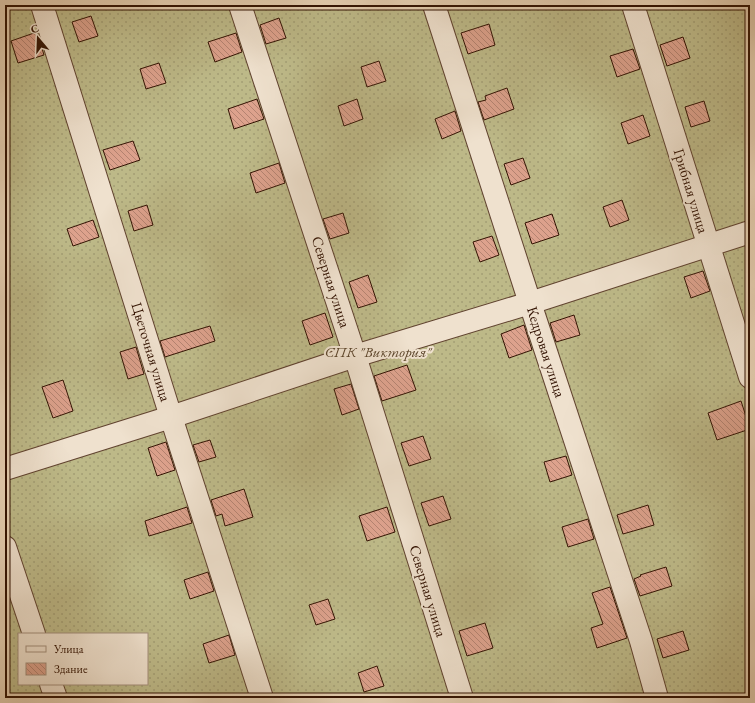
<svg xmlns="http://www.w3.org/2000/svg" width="755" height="703" viewBox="0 0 755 703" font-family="'EB Garamond',serif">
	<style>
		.garden { fill: url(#garden-dots); stroke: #786646; fill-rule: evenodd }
		.building { fill: url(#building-back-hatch); stroke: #331303 }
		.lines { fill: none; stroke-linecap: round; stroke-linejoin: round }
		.street-casing { stroke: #60422f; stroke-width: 24 }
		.street { stroke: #efe1ce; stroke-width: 22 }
		.labels { text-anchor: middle; stroke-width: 4; stroke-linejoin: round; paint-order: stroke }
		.street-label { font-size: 15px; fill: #331303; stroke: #efe1ce }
		.park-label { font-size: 15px; font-style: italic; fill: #5c452b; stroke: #efe1ce }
	</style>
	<defs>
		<pattern id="garden-dots" width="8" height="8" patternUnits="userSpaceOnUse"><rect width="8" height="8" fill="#bdb988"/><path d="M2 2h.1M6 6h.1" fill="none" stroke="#a39e74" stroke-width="1.8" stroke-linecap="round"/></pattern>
		<pattern id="building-back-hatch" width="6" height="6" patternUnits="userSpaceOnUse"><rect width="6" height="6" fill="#dda28d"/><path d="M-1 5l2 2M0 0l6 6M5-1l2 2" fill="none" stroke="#b48371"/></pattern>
	</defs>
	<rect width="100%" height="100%" fill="#e7d1b4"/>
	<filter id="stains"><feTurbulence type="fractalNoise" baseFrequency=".005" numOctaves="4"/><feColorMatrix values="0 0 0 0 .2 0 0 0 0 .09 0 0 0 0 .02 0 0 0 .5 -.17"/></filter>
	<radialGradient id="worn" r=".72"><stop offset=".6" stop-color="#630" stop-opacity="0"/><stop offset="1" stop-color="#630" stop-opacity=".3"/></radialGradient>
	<path class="garden" d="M5,5H750V698H5ZM19,634H147V684H19Z"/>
	<g class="building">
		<path d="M91,16L98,36L79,42L72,22Z"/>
		<path d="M279,18L286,38L266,44L260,25Z"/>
		<path d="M489,24L495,45L468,54L461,33Z"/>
		<path d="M37,32L44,55L18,63L11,41Z"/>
		<path d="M236,33L242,52L215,62L208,42Z"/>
		<path d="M683,37L690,58L667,66L660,45Z"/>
		<path d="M633,49L640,69L617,77L610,56Z"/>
		<path d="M379,61L386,81L367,87L361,67Z"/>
		<path d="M159,63L166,83L146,89L140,69Z"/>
		<path d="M507,88L514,109L484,120L478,102L486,100L485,96Z"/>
		<path d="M257,99L264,119L234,129L228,109Z"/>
		<path d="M357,99L363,119L344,126L338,106Z"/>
		<path d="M704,101L710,121L691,127L685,107Z"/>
		<path d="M455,111L461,131L442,139L435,119Z"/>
		<path d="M643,115L650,136L628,144L621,123Z"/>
		<path d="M133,141L140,160L110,170L103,150Z"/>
		<path d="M523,158L530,178L511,185L504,164Z"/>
		<path d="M279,163L285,183L256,193L250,173Z"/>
		<path d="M622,200L629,220L610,227L603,207Z"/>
		<path d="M147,205L153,225L134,231L128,211Z"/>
		<path d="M343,213L349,233L330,239L323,219Z"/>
		<path d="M552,214L559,235L532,244L525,223Z"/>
		<path d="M93,220L99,237L73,246L67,229Z"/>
		<path d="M492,236L499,255L480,262L473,242Z"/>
		<path d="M703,271L710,291L691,298L684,277Z"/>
		<path d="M368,275L377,302L358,308L349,282Z"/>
		<path d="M325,313L333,337L310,345L302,321Z"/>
		<path d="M574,315L580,335L556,342L550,323Z"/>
		<path d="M524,325L532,350L509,358L501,334Z"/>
		<path d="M210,326L215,341L165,357L160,341Z"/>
		<path d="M136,347L144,374L128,379L120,352Z"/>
		<path d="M407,365L416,390L382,401L374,376Z"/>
		<path d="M63,380L73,411L53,418L42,387Z"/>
		<path d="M351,384L359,409L342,415L334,389Z"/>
		<path d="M741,401L750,429L717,440L708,413Z"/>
		<path d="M423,436L431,459L409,466L401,443Z"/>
		<path d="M210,440L216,457L199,462L193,445Z"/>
		<path d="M166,442L175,470L157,476L148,448Z"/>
		<path d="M566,456L572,475L550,482L544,462Z"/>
		<path d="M244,489L253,517L225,526L222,514L216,516L211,500Z"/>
		<path d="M443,496L451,519L429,526L421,503Z"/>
		<path d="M648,505L654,525L623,534L617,515Z"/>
		<path d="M187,507L192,523L149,536L145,521Z"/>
		<path d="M387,507L395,532L367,541L359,516Z"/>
		<path d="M588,519L594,539L568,547L562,527Z"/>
		<path d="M666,567L672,586L640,596L634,579L641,576L640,575Z"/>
		<path d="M208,572L214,591L190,599L184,580Z"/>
		<path d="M610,587L627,638L597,648L591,628L603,624L592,593Z"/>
		<path d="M328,599L335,619L316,625L309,605Z"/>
		<path d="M485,623L493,648L467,656L459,631Z"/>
		<path d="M683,631L689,650L663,658L657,639Z"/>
		<path d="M229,635L235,655L209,663L203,644Z"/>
		<path d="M377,666L384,686L364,692L358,673Z"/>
	</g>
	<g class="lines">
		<g class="street-casing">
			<g id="street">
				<path d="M42,5L171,417L262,698"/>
				<path d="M240,5L355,356L462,698"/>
				<path d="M434,5L530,303L641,641L657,698"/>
				<path d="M633,5L750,377"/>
				<path d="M5,469L171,417L355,356L530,303L750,232"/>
				<path d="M5,547L34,634"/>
				<path d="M51,684L56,698"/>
			</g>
		</g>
		<use href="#street" class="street"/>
	</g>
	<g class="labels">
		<g class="street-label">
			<text transform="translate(691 191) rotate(73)" y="5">Грибная улица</text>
			<text transform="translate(331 282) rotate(72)" y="5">Северная улица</text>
			<text transform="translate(151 352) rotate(73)" y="5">Цветочная улица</text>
			<text transform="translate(546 352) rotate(72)" y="5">Кедровая улица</text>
			<text transform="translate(428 591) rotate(73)" y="5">Северная улица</text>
		</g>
		<g class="park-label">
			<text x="378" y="357">СПК "Виктория"</text>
		</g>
	</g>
	<rect width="755" height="703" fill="none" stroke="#e7d1b4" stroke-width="20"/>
	<rect x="6" y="6" width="743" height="691" fill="none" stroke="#331303" stroke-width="2"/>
	<rect x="10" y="10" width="735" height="683" fill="none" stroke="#331303"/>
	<rect x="18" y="633" width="130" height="52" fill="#efe1ce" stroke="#a48f7d"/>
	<rect x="26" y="646" width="20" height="6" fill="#efe1ce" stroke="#a48f7d"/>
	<text x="54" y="653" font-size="12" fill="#331303">Улица</text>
	<rect x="26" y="663" width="20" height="12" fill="url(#building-back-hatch)" stroke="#a48f7d"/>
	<text x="54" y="673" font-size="12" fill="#331303">Здание</text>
	<g transform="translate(38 38) rotate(341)" stroke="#efe1ce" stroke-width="3" paint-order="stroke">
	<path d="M0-3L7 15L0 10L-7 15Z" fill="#331303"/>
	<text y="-6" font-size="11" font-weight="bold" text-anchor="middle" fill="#331303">С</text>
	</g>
	<rect width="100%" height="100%" filter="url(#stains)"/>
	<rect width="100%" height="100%" fill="url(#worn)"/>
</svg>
